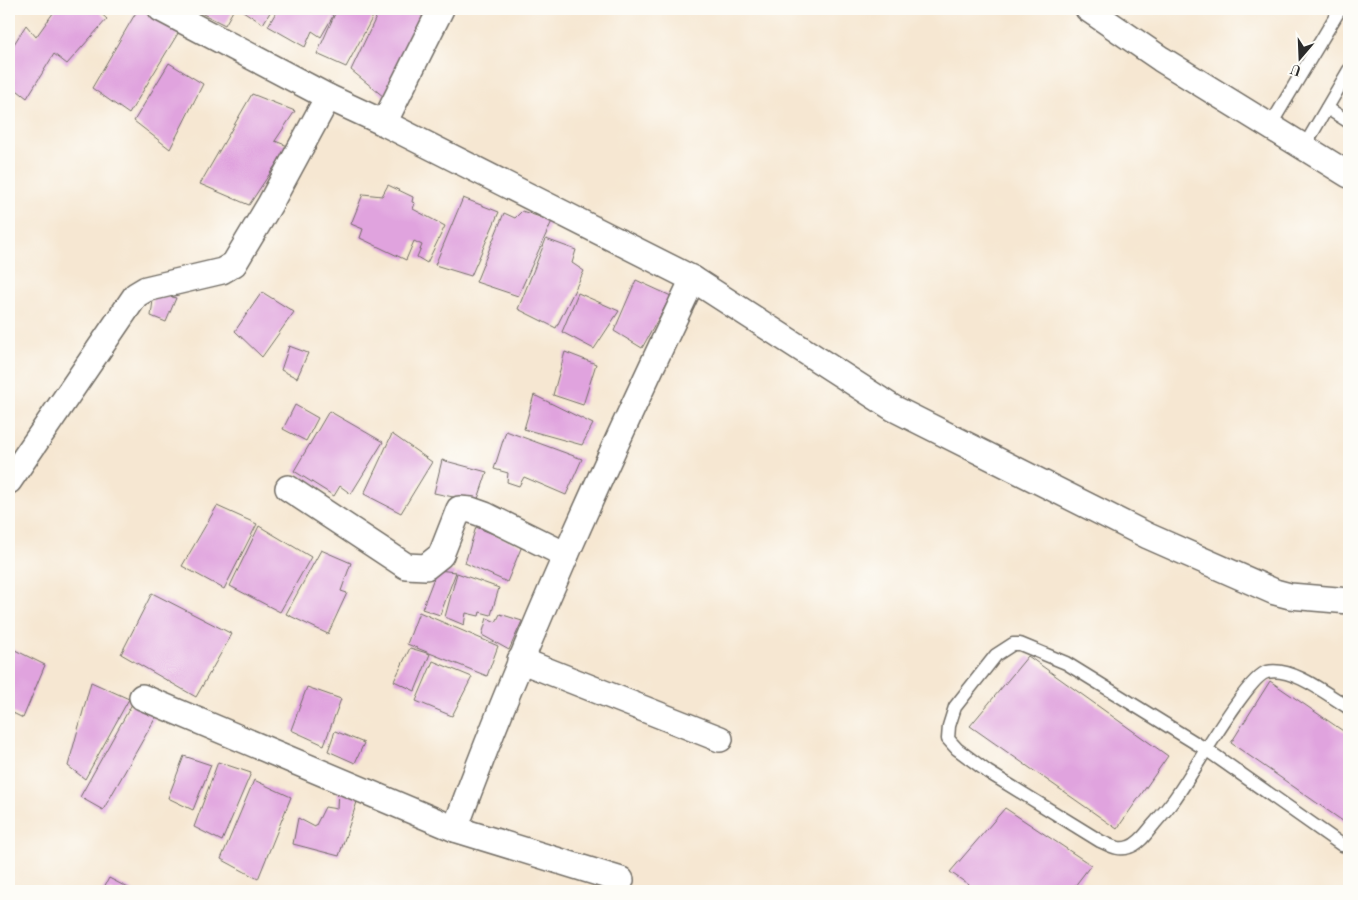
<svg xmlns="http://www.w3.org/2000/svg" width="1358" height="900" viewBox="0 0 1358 900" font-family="'Old Standard TT',serif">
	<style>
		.building { fill: #e0a3de }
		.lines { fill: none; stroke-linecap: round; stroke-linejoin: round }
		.service-casing { stroke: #726d65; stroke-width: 15 }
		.minor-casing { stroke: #726d65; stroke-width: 28 }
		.service { stroke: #fff; stroke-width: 12 }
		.minor { stroke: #fff; stroke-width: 25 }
	</style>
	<rect width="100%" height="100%" fill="#fdfcf7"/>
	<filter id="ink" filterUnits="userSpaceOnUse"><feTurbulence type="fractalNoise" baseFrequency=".02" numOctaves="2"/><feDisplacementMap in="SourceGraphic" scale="10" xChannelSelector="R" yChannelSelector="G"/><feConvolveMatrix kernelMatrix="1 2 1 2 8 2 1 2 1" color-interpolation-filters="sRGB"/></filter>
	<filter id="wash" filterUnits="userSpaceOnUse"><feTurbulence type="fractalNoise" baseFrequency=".0096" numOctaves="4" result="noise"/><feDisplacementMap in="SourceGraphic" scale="20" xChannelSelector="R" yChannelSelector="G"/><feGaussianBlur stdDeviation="1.12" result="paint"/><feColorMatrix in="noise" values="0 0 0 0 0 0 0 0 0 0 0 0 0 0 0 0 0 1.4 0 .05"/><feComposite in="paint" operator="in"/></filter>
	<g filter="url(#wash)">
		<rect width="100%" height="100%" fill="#f6e7d2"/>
		<g id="blocks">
			<g class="building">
				<path d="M56,9H96L107,19L67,64L54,54L27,98L9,84V52L26,25L36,37Z"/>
				<path d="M138,9L180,30L129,114L92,88Z"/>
				<path d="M193,9H234L225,25Z"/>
				<path d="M240,9H272L263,24Z"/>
				<path d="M278,9H329L328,11L333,16L321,37L312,31L305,47L268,26Z"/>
				<path d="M337,9H377L346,67L317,54Z"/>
				<path d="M380,9H409L423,16L384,97L351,70Z"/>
				<path d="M169,63L203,84L170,149L134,121Z"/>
				<path d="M252,94L295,111L275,141L288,146L249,205L200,184Z"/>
				<path d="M388,185L413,197L412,202L415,203L413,209L445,226L427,263L417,257L422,245L414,241L406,260L360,238L363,229L351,224L363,194L382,196Z"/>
				<path d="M463,198L499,212L471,276L435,265Z"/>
				<path d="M522,211L552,221L518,296L476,282L504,213L515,218Z"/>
				<path d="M546,239L576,250L572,263L584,271L556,328L518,309Z"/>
				<path d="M636,280L671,296L642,348L614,331Z"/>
				<path d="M154,292L176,298L166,322L151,316Z"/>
				<path d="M262,292L294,312L262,357L235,331Z"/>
				<path d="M578,293L619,311L594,349L562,332Z"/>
				<path d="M289,346L308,353L297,378L281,370Z"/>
				<path d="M565,352L596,364L583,405L553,395Z"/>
				<path d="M534,395L593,424L582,445L524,429Z"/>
				<path d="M295,405L318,418L306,441L283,429Z"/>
				<path d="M329,411L383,442L351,494L340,486L334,496L294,471Z"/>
				<path d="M506,431L582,459L566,495L524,477L519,486L507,482L508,473L494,469Z"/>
				<path d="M392,434L432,462L401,513L364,494Z"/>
				<path d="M442,460L487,472L477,502L434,493Z"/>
				<path d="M217,506L257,524L224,589L182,566Z"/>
				<path d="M259,526L311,557L280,612L230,586Z"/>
				<path d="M476,527L522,546L507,582L465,563Z"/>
				<path d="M321,550L351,563L341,591L347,593L328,634L286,614Z"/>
				<path d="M437,570L456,572L440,615L422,609Z"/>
				<path d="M457,573L499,588L491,615L480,612L479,616L466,613L464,625L445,617Z"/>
				<path d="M152,593L232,634L196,697L121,654Z"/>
				<path d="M419,612L498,646L487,676L407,644Z"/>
				<path d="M500,614L522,621L509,650L482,635L487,618L496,622Z"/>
				<path d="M9,647L45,665L23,718L9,711Z"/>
				<path d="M410,648L430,654L415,691L394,681Z"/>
				<path d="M1028,656L1168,756L1117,829L970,726Z"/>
				<path d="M433,661L472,677L452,716L416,701Z"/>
				<path d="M1270,681L1349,735V820L1347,824L1231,743Z"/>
				<path d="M91,682L129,699L85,779L68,766Z"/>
				<path d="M307,687L341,699L324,745L291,730Z"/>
				<path d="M132,704L156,717L103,810L80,797Z"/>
				<path d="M335,731L364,743L355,763L328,751Z"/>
				<path d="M184,756L211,765L193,810L168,798Z"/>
				<path d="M218,762L251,773L222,841L194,827Z"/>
				<path d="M254,780L291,797L258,879L221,859Z"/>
				<path d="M338,788L359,796L339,856L293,844L298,818L315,827L325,807L337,809Z"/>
				<path d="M1005,808L1091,865L1071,891H978L950,872Z"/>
				<path d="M109,878L134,891H102Z"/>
			</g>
		</g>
	</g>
	<g filter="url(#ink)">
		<use href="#blocks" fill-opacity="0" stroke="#726d65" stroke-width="1"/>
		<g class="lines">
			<g class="service-casing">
				<g id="service">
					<path d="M1327,108L1349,122"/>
					<path d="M1270,126L1340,9"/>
					<path d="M1304,147L1349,70"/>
					<path d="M1349,708C1328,695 1292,666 1267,672C1247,676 1190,779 1173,801C1167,809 1160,817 1154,824C1147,832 1140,844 1129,847C1118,851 1110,845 1100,841L988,772L957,749L948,739L949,726L955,707L996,655L1013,644H1020L1066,663L1207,750L1342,845L1349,846"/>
				</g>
			</g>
			<g class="minor-casing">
				<g id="minor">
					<path d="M161,9L328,97L384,123L693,279L893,408L1148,536L1275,592L1290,596L1349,601"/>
					<path d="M1088,9L1161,59L1349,175"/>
					<path d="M384,123L441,9"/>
					<path d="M9,481L136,295L146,289L222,271L234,264L270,204L328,97"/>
					<path d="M288,488L406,566L426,567L441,555L459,509L471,510L485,515L566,555"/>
					<path d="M520,660L720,739"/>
					<path d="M142,697L455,829L621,880"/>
					<path d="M455,829C524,641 607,460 693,279"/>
				</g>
			</g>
			<use href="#service" class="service"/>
			<use href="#minor" class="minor"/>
		</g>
	</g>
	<rect width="1358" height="900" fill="none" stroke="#fdfcf7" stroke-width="30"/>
	<g transform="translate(1300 58) rotate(199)" stroke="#fdfcf7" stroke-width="4" paint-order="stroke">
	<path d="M0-4L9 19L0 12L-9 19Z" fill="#2b2b2b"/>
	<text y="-8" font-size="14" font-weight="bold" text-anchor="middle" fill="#2b2b2b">U</text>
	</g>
</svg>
